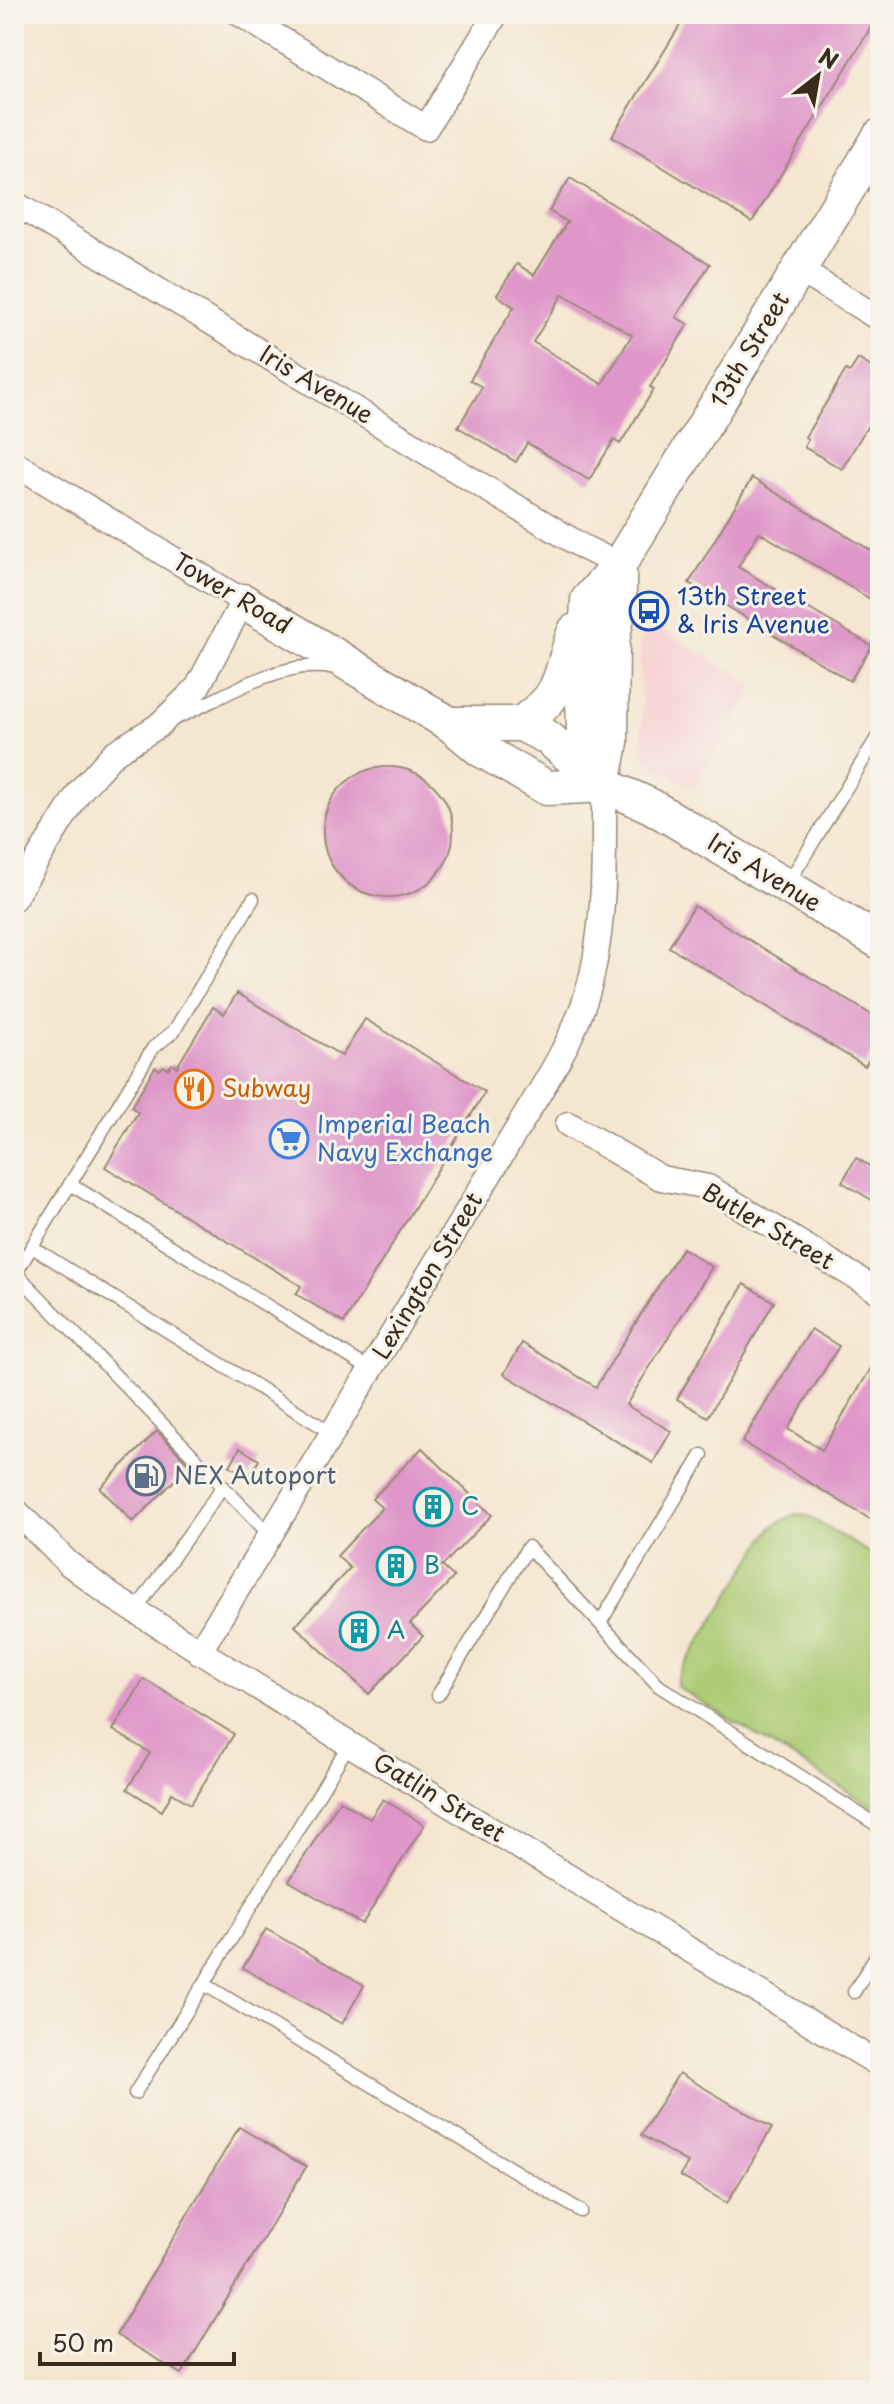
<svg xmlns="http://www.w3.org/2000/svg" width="894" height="2404" viewBox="0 0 894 2404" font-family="'Playpen Sans',sans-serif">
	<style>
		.built { fill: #f7cfd0 }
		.green { fill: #abcb73; stroke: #737a48; stroke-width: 2 }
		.building { fill: #df97c9; fill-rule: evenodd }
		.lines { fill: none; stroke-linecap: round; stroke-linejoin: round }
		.lane-casing { stroke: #988877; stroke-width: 15 }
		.street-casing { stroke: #988877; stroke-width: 27 }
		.secondary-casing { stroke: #988877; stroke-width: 37 }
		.lane { stroke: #fff; stroke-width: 12 }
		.street { stroke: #fff; stroke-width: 24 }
		.secondary { stroke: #fff; stroke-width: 34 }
		.labels { text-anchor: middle; stroke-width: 6; stroke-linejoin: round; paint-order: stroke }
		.street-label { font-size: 24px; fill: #3b2a1e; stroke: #f7f3e8 }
		.transit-label { font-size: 24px; fill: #164399; stroke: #f7f3e8; text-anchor: start }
		.food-label { font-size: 24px; fill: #c56008; stroke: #f7f3e8; text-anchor: start }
		.shop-label { font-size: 24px; fill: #366cbe; stroke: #f7f3e8; text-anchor: start }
		.service-label { font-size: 24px; fill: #4e5e75; stroke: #f7f3e8; text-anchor: start }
		.culture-label { font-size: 24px; fill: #0d838f; stroke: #f7f3e8; text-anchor: start }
	</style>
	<rect width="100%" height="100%" fill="#f7f3e8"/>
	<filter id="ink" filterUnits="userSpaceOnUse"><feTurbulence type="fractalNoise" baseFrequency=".0125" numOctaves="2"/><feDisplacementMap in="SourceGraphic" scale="16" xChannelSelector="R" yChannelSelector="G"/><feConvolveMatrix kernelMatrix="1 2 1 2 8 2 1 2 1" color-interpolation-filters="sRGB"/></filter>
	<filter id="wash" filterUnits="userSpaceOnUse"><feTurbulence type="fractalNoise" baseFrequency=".006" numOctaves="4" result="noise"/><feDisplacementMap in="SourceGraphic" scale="32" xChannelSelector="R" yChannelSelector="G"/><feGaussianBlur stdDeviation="1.8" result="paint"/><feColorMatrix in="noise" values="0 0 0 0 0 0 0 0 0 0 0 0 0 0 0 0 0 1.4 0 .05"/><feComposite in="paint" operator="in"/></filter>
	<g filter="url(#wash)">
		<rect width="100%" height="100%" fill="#f5e6d0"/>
		<path class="built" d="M651,623L756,686L694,788L655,766L643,756L639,642Z"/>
		<path class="green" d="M795,1514L807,1516L880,1559V1811L677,1687V1678L772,1527Z"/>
		<g id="blocks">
			<g class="building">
				<path d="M687,14H879L752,222L612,136Z"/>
				<path d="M570,178L710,264L676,317L688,324L650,387L654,389L620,444L614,440L589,480L527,443L516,462L458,427L482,387L470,380L514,307L497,295L517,264L534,275L567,222L549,211ZM563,294L632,335L602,384L533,342Z"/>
				<path d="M858,359L880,372V405L842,469L804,447L808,439L805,437L846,370L850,372Z"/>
				<path d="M752,478L880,556V605L759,532L738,567L872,646L850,681L689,583Z"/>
				<circle cx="388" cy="832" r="65"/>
				<path d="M694,906L880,1020V1041L865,1066L669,947Z"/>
				<path d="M237,993L342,1056L365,1019L485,1092L344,1323L296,1294L301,1286L105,1167L138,1112L131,1107L155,1067L160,1070L163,1066L168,1069L172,1064L177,1067L213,1007L224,1014Z"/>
				<path d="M856,1158L880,1172V1205L842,1182Z"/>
				<path d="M682,1248L712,1267L626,1405L671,1431L653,1463L504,1374L522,1343L596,1387Z"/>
				<path d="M744,1284L774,1302L708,1417L677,1399Z"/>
				<path d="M811,1329L839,1346L788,1429L822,1450L880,1353V1525L742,1442Z"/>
				<path d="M157,1431L190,1465L133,1522L100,1488Z"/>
				<path d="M240,1448L259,1460L249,1477L230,1466Z"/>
				<path d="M422,1448L492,1515L442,1566L454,1577L410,1624L423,1636L369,1694L295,1626L350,1568L337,1556L382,1508L372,1499Z"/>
				<path d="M144,1679L234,1734L191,1804L172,1793L162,1811L127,1789L150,1753L113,1730Z"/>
				<path d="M383,1799L424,1825L362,1924L289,1881L340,1800L370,1819Z"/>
				<path d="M266,1929L364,1985L342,2024L243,1968Z"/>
				<path d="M679,2073L772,2128L727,2203L680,2176L688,2163L641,2135Z"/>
				<path d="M239,2127L306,2167L182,2374L116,2335Z"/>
			</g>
		</g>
	</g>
	<g filter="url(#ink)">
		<use href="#blocks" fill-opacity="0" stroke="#988877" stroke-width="2"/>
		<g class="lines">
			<g class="lane-casing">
				<g id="lane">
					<path d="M176,718C216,701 253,676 297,668C309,666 322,667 334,667"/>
					<path d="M788,883L880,733"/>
					<path d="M70,1184L371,1370"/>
					<path d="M32,1247L332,1433"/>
					<path d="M16,1273L270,1535"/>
					<path d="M14,1276L153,1048L174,1031L253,899"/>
					<path d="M135,1611L223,1486"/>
					<path d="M600,1623L702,1455"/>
					<path d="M438,1695L528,1547L659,1686L880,1827"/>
					<path d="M349,1744L204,1984L581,2211"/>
					<path d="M854,1992L880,1949"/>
					<path d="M135,2093L204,1984"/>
				</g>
			</g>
			<g class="street-casing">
				<g id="street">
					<path d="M240,14L426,128L496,14"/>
					<path d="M14,203L583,547L619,565"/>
					<path d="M799,270L880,319"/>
					<path d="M14,463L243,601L197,688L158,726L114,753L79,792L14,898"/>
					<path d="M568,1124L661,1178L708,1187L880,1292"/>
					<path d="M14,1509L68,1563L113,1597L349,1744L880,2065"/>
					<path d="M199,1652L533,1103C557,1064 582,1021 592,975C606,913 604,848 604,785"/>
				</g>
			</g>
			<g class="secondary-casing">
				<g id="secondary">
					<path d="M243,601L450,724L480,749L547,788L604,785"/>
					<path d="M450,724H521L547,737L604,785L651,806L880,942"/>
					<path d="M521,724C530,716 543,708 550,698C564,679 566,652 575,631"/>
					<path d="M604,780L611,742L612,641L619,607V565"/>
					<path d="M604,785L584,731L583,697L588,600L619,565L880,136"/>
				</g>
			</g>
			<use href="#lane" class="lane"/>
			<use href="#street" class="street"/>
			<use href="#secondary" class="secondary"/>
		</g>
	</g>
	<defs>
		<g id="bus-ring" transform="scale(2)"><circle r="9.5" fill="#f7f3e8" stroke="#1a4fb4" stroke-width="1.5"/><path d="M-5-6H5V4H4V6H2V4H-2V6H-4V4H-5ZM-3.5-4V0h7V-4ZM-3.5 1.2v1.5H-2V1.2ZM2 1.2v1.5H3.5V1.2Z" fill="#1a4fb4"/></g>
		<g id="restaurant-ring" transform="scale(2)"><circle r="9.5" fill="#f7f3e8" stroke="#e8710a" stroke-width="1.5"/><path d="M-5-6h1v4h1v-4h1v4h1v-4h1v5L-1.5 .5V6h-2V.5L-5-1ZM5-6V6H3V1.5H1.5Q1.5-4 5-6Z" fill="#e8710a"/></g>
		<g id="supermarket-ring" transform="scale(2)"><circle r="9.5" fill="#f7f3e8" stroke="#3f7fe0" stroke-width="1.5"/><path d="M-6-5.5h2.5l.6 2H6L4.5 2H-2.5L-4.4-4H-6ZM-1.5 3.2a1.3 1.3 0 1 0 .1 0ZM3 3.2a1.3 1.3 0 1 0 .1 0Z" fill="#3f7fe0"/></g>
		<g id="fuel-ring" transform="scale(2)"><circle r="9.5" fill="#f7f3e8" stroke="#5c6f8a" stroke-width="1.5"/><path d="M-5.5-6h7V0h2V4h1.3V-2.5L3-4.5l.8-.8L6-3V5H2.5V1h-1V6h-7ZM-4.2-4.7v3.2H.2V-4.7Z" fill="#5c6f8a"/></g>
		<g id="building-ring" transform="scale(2)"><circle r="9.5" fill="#f7f3e8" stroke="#0f9aa8" stroke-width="1.5"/><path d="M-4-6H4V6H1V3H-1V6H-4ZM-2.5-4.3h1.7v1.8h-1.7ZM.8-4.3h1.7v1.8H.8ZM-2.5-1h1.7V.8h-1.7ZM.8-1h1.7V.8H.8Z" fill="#0f9aa8"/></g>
	</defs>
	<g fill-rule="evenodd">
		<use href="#bus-ring" x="649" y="611"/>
		<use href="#restaurant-ring" x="194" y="1089"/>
		<use href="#supermarket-ring" x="289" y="1139"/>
		<use href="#fuel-ring" x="146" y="1476"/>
		<use href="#building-ring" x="433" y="1507"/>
		<use href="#building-ring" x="396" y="1566"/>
		<use href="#building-ring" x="359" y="1631"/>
	</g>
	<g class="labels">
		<g class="street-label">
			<text transform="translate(750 350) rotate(-59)" y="8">13th Street</text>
			<text transform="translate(316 385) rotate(31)" y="8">Iris Avenue</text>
			<text transform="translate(232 594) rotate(31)" y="8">Tower Road</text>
			<text transform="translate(764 873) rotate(31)" y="8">Iris Avenue</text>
			<text transform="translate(768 1227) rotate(30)" y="8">Butler Street</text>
			<text transform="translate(428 1276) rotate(-59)" y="8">Lexington Street</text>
			<text transform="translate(439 1798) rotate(31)" y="8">Gatlin Street</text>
		</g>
		<g class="transit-label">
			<text x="677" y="605">13th Street<tspan x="677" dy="28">&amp; Iris Avenue</tspan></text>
		</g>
		<g class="food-label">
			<text x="222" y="1097">Subway</text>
		</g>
		<g class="shop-label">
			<text x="317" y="1133">Imperial Beach<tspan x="317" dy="28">Navy Exchange</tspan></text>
		</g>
		<g class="service-label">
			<text x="174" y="1484">NEX Autoport</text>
		</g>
		<g class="culture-label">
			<text x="461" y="1515">C</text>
			<text x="424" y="1574">B</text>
			<text x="387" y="1639">A</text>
		</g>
	</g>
	<rect width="894" height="2404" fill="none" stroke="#f7f3e8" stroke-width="48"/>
	<g transform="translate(818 76) rotate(31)" stroke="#f7f3e8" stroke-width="6" paint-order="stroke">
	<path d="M0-6L14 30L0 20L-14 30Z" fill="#3b2a1e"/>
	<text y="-12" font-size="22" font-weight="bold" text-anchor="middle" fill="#3b2a1e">N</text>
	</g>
	<path d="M40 2352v12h194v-12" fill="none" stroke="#3b2a1e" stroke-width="4"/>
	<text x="52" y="2352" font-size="24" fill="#3b2a1e" stroke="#f7f3e8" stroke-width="6" paint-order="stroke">50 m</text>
</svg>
